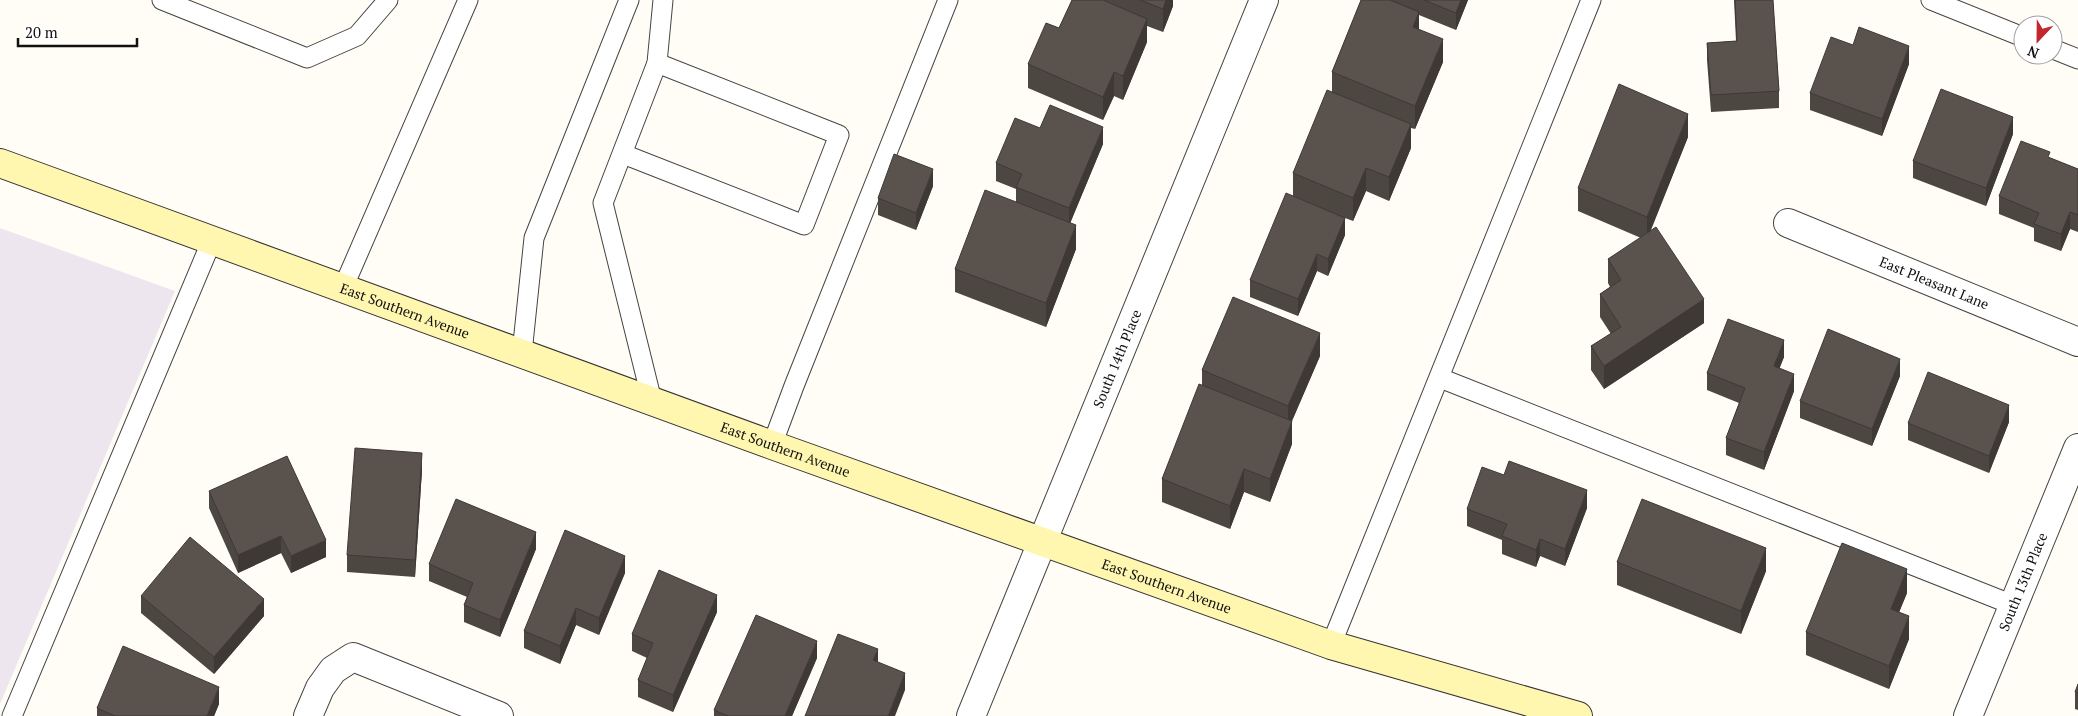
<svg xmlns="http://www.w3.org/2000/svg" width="2078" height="716" viewBox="0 0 2078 716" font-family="'PT Serif',serif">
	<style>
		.industrial { fill: #eee6ef }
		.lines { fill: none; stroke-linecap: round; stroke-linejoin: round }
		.service-casing { stroke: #444; stroke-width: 21 }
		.minor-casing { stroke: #444; stroke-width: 30 }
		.secondary-casing { stroke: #333; stroke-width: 30 }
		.service { stroke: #fff; stroke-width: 19 }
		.minor { stroke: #fff; stroke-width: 28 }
		.secondary { stroke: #fff6b0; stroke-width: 28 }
		.wall { fill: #4d4742 }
		.shaded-wall { fill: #3f3936 }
		.building { fill: #5a524d; stroke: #3f3936 }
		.labels { text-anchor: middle; stroke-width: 5; stroke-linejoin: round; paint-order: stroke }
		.street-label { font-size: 14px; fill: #111; stroke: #fff }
	</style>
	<rect width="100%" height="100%" fill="#fffdf5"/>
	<path class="industrial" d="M0,228L175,291L0,704Z"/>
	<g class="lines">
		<g class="service-casing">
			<g id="service">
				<path d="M162,0L307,58L357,36L388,0"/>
				<path d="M1931,0L2023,37"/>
				<path d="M2053,49L2078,59"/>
				<path d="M623,154L804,225L839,135L657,63"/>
				<path d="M343,288L468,0"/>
				<path d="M522,353L534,238L629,0"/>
				<path d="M1440,378L2013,605"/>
				<path d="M652,401L603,203L657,63L663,0"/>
				<path d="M772,445L794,386L948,0"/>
				<path d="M1331,645L1591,0"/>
				<path d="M12,716L212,240"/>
			</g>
		</g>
		<g class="minor-casing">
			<g id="minor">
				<path id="s1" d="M1788,223L2078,342"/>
				<path d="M308,716L320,688L333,670L353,657L499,716"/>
				<path id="s2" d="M971,716L1264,0"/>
				<path id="s3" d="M1968,716L2078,448"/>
			</g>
		</g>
		<g class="secondary-casing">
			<g id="secondary">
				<path id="s4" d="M0,163L772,445L1331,645L1578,716"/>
			</g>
		</g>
		<use href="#service" class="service"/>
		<use href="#minor" class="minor"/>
		<use href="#secondary" class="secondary"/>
	</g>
	<g class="wall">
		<path d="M1072,0H1173V6L1163,32L1147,26V42L1123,100L1114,96L1103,120L1028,88V64L1059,28Z"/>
		<path d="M1361,0H1468L1456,30L1419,15V29L1443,62L1415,129L1411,128V148L1389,201L1366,191L1353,221L1345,218V235L1328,276L1317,271L1298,316L1250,297V280L1293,196V173L1332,92V72Z"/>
		<path d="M1734,0H1773L1779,91V108L1711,112L1707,60V43L1736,41Z"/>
		<path d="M1853,45L1909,64L1882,136L1810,110V93Z"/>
		<path d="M2013,134L1986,206L1913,178V161Z"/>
		<path d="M1688,137L1650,231L1704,323L1604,389L1591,370V346L1611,334L1600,317V294L1610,287L1608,283V259L1641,238L1578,211V188Z"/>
		<path d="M1103,144L1070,223L1076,249L1046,327L955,292V269L1016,202V189L996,181V163Z"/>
		<path d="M2050,158L2078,169V232L2070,229L2061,251L2034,241V228L1999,214V196Z"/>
		<path d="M933,186L916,230L878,215V198Z"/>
		<path d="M1320,356L1292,421V444L1270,502L1244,492L1230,529L1162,502V479L1202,386V370Z"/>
		<path d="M1784,357L1779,368L1794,391L1764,470L1726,455V438L1739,403L1707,390V373Z"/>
		<path d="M1900,376L1872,446L1800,418V401Z"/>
		<path d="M2009,422L1989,473L1908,440V423Z"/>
		<path d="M422,470L415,577L347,572V555Z"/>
		<path d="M209,491L326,557L291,573L281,553L238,573L209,508Z"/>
		<path d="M1587,508L1565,566L1540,556L1536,567L1502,554V540L1467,526V509Z"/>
		<path d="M536,549L500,637L464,622V605L467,597L429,581V564Z"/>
		<path d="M1617,562L1766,571L1741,634L1617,585Z"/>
		<path d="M625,573L599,635L576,625L560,664L524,648V631Z"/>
		<path d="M1907,593L1899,612L1909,639L1889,689L1806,655V632Z"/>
		<path d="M141,596L264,616L214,674L141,613Z"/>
		<path d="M717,612L673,712L638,697V680L647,658L632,651V634Z"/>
		<path d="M817,658L792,716H714V710Z"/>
		<path d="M2075,692L2078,693V710L2075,709Z"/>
		<path d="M219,704L214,716H97V708Z"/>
	</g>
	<g class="shaded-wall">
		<path d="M1166,0H1173V6L1163,32V9Z"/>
		<path d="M1461,0H1468L1456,30V13Z"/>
		<path d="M1419,12V35L1413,27Z"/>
		<path d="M1147,19V42L1123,100V76Z"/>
		<path d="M1443,39V62L1415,129V106Z"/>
		<path d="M1909,46V64L1882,136V119Z"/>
		<path d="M1114,72V96L1103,120V97Z"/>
		<path d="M1688,114V137L1647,240V217Z"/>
		<path d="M2013,117V134L1986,206V188Z"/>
		<path d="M1411,124V148L1389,201V177Z"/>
		<path d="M1103,127V144L1069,226V208Z"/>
		<path d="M1366,168V191L1353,221V198Z"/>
		<path d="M933,169V186L916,230V213Z"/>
		<path d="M2070,212V229L2061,251V234Z"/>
		<path d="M1345,218V235L1328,276V259Z"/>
		<path d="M1076,225V249L1046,327V303Z"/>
		<path d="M1317,254V271L1298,316V299Z"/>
		<path d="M1704,299V323L1604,389V366Z"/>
		<path d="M1320,333V356L1288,430V406Z"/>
		<path d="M1784,340V357L1774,383V366Z"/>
		<path d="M1900,359V376L1872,446V429Z"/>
		<path d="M1794,374V391L1764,470V452Z"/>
		<path d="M2009,405V422L1989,473V456Z"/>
		<path d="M1292,421V444L1270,502V479Z"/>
		<path d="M422,453V470L415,577V560Z"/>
		<path d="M1244,469V492L1230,529V506Z"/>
		<path d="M1587,490V508L1565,566V549Z"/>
		<path d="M536,532V549L500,637V620Z"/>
		<path d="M281,536V553L238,573V555Z"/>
		<path d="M1540,539V556L1536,567V550Z"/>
		<path d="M326,540V557L291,573V556Z"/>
		<path d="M1766,548V571L1741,634V611Z"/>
		<path d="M625,556V573L599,635V618Z"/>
		<path d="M1907,569V593L1891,632V609Z"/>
		<path d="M717,595V612L673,712V695Z"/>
		<path d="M264,599V616L214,674V657Z"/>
		<path d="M576,608V625L560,664V646Z"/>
		<path d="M1909,616V639L1889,689V666Z"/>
		<path d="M817,641V658L792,716H785Z"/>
		<path d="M878,649V667L873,660Z"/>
		<path d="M905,673V690L895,716H888Z"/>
		<path d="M219,687V704L214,716H207Z"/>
	</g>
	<g class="building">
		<path d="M1072,0H1103L1147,19L1123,76L1114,72L1103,97L1028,64L1046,23L1059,28Z"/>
		<path d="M1140,0H1166L1163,9Z"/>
		<path d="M1361,0H1390L1419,12L1413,27L1443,39L1415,106L1332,72Z"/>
		<path d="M1424,0H1461L1456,13Z"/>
		<path d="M1735,0H1773L1779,91L1711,95L1707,43L1737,41Z"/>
		<path d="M1859,27L1909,46L1882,119L1810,93L1831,37L1853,45Z"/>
		<path d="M1619,84L1688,114L1647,217L1578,188Z"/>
		<path d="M1941,89L2013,117L1986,188L1913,161Z"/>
		<path d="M1327,90L1411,124L1389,177L1366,168L1353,198L1293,173Z"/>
		<path d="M1050,105L1103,127L1069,208L1016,187L1022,174L996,163L1015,118L1040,128Z"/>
		<path d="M2021,141L2050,152L2048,157L2078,169V215L2070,212L2061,234L2034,224L2039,213L1999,196Z"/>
		<path d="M894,154L933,169L916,213L878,198Z"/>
		<path d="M985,190L1076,225L1046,303L955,269Z"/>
		<path d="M1286,193L1345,218L1328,259L1317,254L1298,299L1250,280Z"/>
		<path d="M1656,227L1704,299L1604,366L1591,346L1621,327L1600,294L1621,280L1608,259Z"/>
		<path d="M1233,297L1320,333L1288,406L1202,370Z"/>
		<path d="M1728,319L1784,340L1774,366L1794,374L1764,452L1726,438L1745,388L1707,373Z"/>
		<path d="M1828,329L1900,359L1872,429L1800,401Z"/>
		<path d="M1928,372L2009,405L1989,456L1908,423Z"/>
		<path d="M1199,384L1292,421L1270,479L1244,469L1230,506L1162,479Z"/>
		<path d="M355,448L422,453L415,560L347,555Z"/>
		<path d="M287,456L326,540L291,556L281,536L238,555L209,491Z"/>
		<path d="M1509,461L1587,490L1565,549L1540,539L1536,550L1502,536L1507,524L1467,509L1482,467L1504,475Z"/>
		<path d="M456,499L536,532L500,620L464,605L473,583L429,564Z"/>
		<path d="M1642,499L1766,548L1741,611L1617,562Z"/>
		<path d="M565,530L625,556L599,618L576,608L560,646L524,631Z"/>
		<path d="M190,537L264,599L214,657L141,596Z"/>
		<path d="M1842,543L1907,569L1891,609L1909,616L1889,666L1806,632Z"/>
		<path d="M659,570L717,595L673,695L638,680L653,643L632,634Z"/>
		<path d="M756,615L817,641L785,716H728L714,710Z"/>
		<path d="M838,634L878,649L873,660L905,673L888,716H805Z"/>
		<path d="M123,646L219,687L207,716H115L97,708Z"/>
		<path d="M2078,684V693L2075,692Z"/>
	</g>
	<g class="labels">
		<g class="street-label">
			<text dy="5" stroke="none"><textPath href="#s1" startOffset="158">East Pleasant Lane</textPath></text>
			<text dy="5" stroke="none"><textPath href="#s4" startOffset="431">East Southern Avenue</textPath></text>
			<text dy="5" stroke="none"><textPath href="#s2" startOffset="386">South 14th Place</textPath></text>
			<text dy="5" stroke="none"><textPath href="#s4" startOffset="836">East Southern Avenue</textPath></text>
			<text dy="5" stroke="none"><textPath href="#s3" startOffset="145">South 13th Place</textPath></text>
			<text dy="5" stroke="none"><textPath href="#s4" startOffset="1241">East Southern Avenue</textPath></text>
		</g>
	</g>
	<g transform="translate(2038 40) rotate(202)"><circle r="24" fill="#ffffff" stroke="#a0a0a0"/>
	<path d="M0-4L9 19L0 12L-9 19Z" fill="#c4262e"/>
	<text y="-8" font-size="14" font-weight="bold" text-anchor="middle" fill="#111111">N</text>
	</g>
	<path d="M18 38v8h119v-8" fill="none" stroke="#111111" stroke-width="2.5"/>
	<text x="25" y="38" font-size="15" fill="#111111" stroke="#ffffff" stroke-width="4" paint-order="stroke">20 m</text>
</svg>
